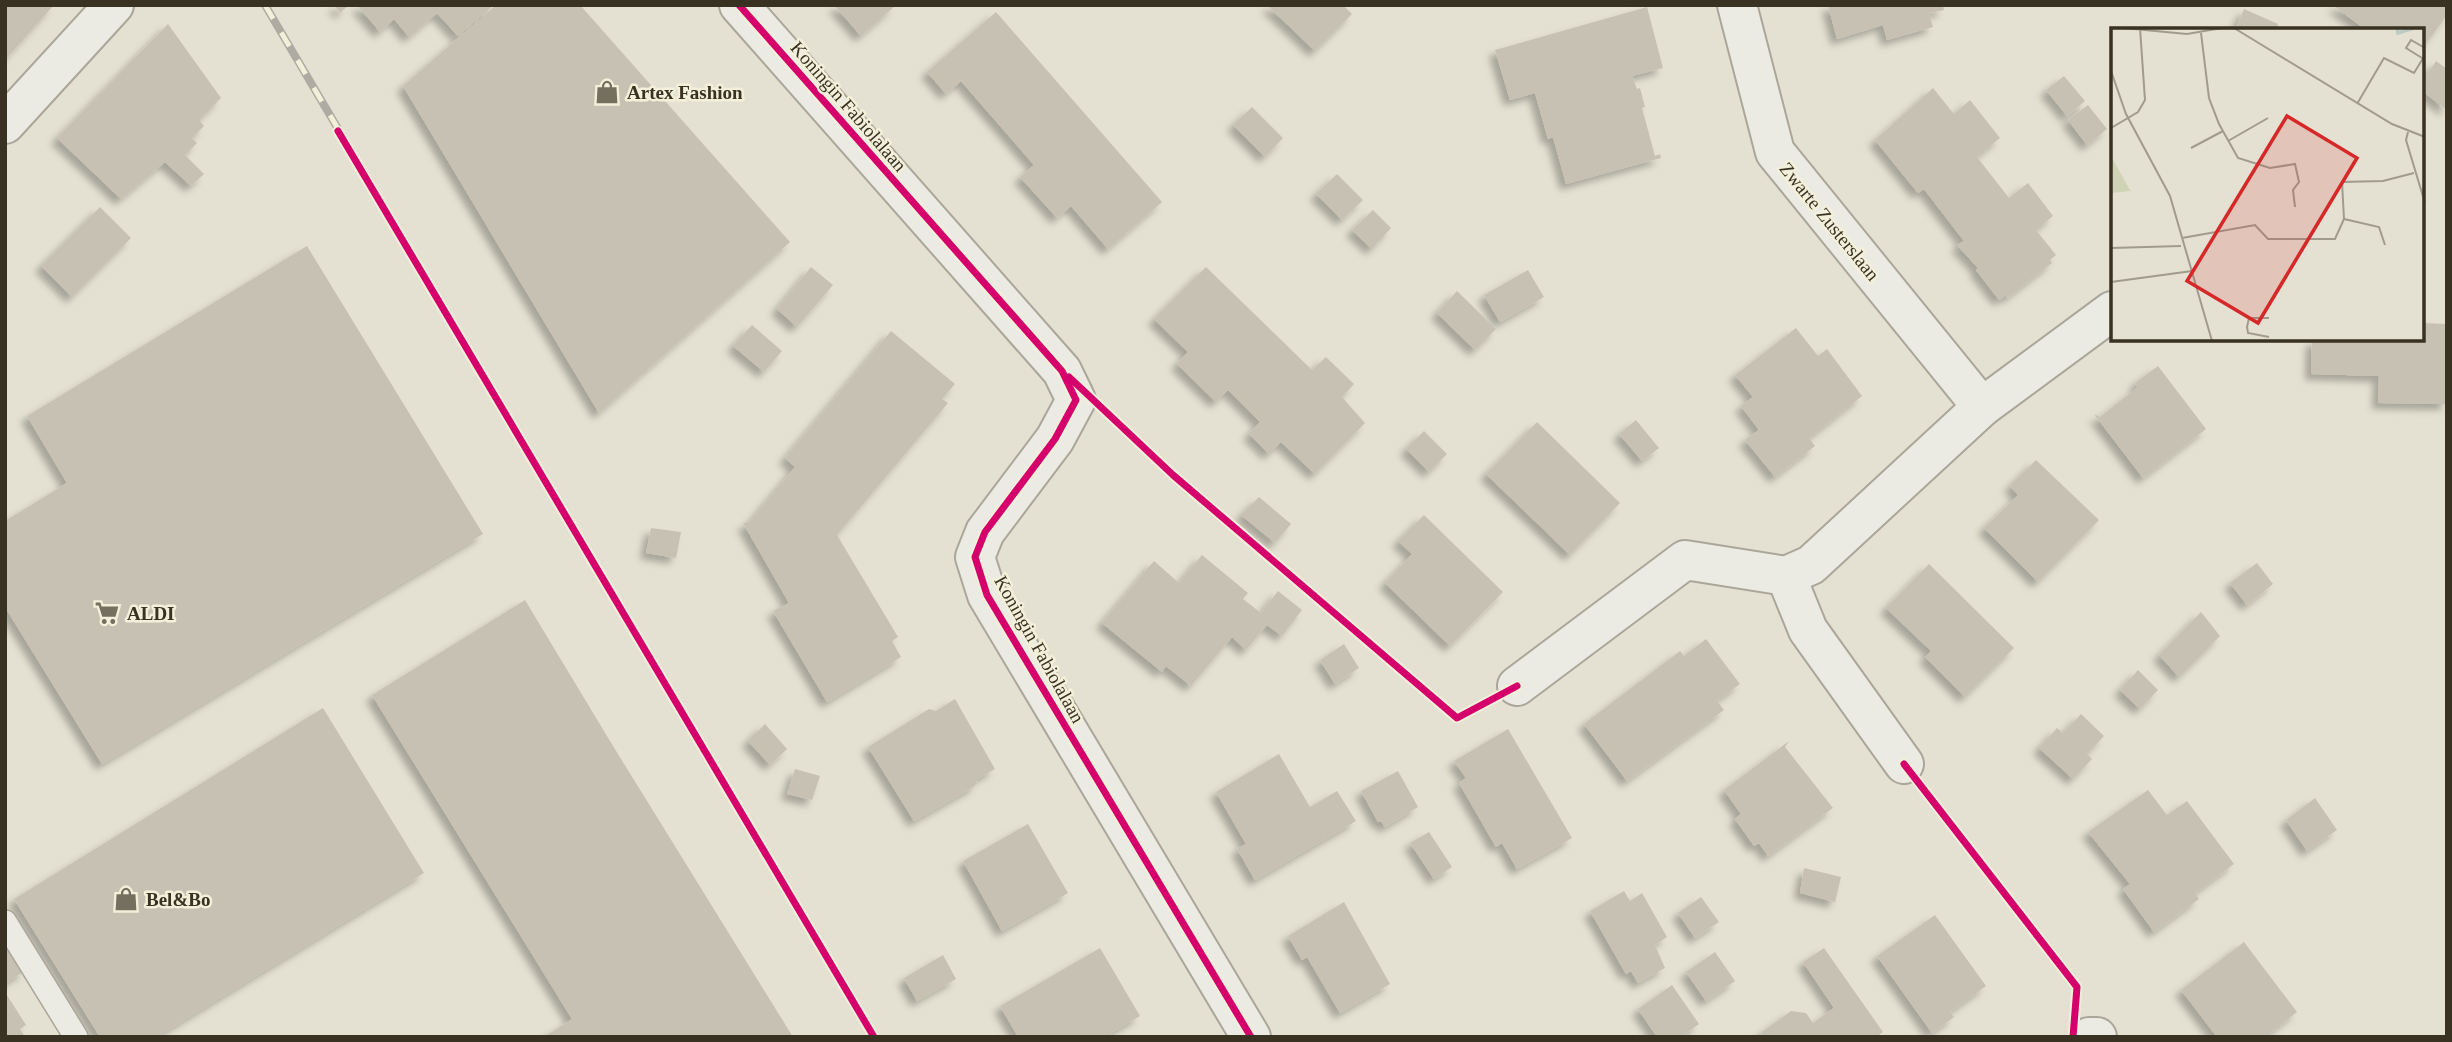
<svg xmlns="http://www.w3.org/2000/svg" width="2452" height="1042" viewBox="0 0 2452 1042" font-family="'Times New Roman',serif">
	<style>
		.building { fill: #c7c1b3; filter: url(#shadow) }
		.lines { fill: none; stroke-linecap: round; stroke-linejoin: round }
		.service-casing { stroke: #aaa69a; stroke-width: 26 }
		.minor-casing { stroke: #aaa69a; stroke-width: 42 }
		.tertiary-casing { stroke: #aaa69a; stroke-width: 42 }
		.service { stroke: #ecebe3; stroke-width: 23 }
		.minor { stroke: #ecebe3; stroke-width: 38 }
		.tertiary { stroke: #ecebe3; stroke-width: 38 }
		.rail-casing { stroke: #adaba2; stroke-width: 8 }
		.rail { stroke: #f3f0da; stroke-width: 5; stroke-dasharray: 16; stroke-linecap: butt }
		.cycleway-casing { stroke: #f3f0da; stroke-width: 11 }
		.cycleway { stroke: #d6006c; stroke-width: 7 }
		.labels { text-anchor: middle; stroke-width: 5; stroke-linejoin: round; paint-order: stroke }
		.poi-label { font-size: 19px; font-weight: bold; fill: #393122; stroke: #f3f0da; text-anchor: start }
		.street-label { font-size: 19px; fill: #393122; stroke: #f3f0da }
		.inset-river { fill: none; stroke: #bccac4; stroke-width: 3.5 }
		.inset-road { fill: none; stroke: #a09b8c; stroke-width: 2 }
		.view { fill: #d62828; fill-opacity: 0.15; stroke: #d62828; stroke-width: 3.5 }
		.inset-edge { fill: none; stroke: #393122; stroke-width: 3.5 }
	</style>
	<defs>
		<filter id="shadow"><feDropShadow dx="-6" dy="6" stdDeviation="3.5" flood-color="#0004"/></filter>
	</defs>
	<rect width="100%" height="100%" fill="#e4e1d2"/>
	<g class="building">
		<path d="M5,5H54L5,60Z"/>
		<path d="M334,5H349L340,13Z"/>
		<path d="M357,5H494L458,36L437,13L409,37L394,19L380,32Z"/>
		<path d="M496,5H580L790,242L599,413L403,86Z"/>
		<path d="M834,5H896L861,36Z"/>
		<path d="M1267,5H1343L1352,14L1315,51Z"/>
		<path d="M1828,5H1943L1944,10L1929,13L1933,27L1887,40L1883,25L1837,39Z"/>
		<path d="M2333,5H2447V15L2422,49V30H2366Z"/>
		<path d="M1647,7L1663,68L1632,76L1637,89L1640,88L1645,107L1642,108L1655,156L1660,154L1661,158L1566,184L1553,137L1548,139L1535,93L1510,100L1495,50Z"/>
		<path d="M2244,9L2278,24L2276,30H2235Z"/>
		<path d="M996,12L1162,202L1108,249L1071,206L1057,218L1020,177L1034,165L961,81L946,94L927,72Z"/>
		<path d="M168,24L221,98L199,120L204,126L192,138L197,143L185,155L204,174L191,186L165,162L121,199L57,138Z"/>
		<path d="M2436,61L2447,69V110L2422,91V82Z"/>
		<path d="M2064,76L2085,101L2067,116L2046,90Z"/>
		<path d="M1933,88L1954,114L1970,100L2000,138L1977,157L2009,198L2028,183L2053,216L2036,230L2056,255L2050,260L2052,263L2007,298L2006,295L1999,300L1976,270L1978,268L1957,245L1964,241L1924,189L1918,193L1875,140Z"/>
		<path d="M2088,105L2107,129L2087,145L2068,120Z"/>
		<path d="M1252,107L1283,138L1265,157L1233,125Z"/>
		<path d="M1337,174L1363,200L1342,220L1316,194Z"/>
		<path d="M100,207L131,238L72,297L41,266Z"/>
		<path d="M1373,210L1391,228L1372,249L1352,230Z"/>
		<path d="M307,246L483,534L102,764L5,607V521L67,483L27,416Z"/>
		<path d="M811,267L833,285L797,327L777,309Z"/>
		<path d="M1206,267L1312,370L1326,357L1354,384L1342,397L1365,423L1315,474L1281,442L1269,454L1249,434L1260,422L1228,390L1216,402L1177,364L1188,352L1154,319Z"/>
		<path d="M1528,270L1544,297L1500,322L1484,295Z"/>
		<path d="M1457,291L1496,329L1475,350L1437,313Z"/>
		<path d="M2422,323L2447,324V404L2378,403L2379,376L2311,374L2312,340H2422Z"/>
		<path d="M752,325L782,351L764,372L733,346Z"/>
		<path d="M1796,328L1818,356L1827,349L1862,396L1809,438L1815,446L1775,477L1745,440L1759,430L1741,406L1753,397L1735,375Z"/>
		<path d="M891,331L955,384L942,399L948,403L837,535L898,637L892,641L901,657L827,702L773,611L789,603L743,523H749L795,467L785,458Z"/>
		<path d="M2158,366L2206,429L2143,478L2094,414L2100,417L2138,387L2135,383Z"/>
		<path d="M1636,420L1659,448L1642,461L1619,434Z"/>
		<path d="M1537,422L1620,503L1570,555L1486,474Z"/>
		<path d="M1424,431L1447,454L1429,472L1406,449Z"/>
		<path d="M2036,460L2099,520L2038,582L1984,528L2018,495L2010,486Z"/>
		<path d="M1259,497L1291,524L1275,543L1241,515Z"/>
		<path d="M1424,515L1503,592L1450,646L1385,583L1412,554L1398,541Z"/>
		<path d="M651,528L681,532L676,558L646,553Z"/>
		<path d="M1202,555L1248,593L1243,599L1261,613L1278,591L1302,610L1282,636L1267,625L1246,650L1232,637L1191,686L1166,666L1162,672L1102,623L1154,561L1179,583Z"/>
		<path d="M2257,563L2273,584L2247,605L2230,583Z"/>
		<path d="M1929,564L2014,648L1965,697L1925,657L1931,651L1886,608Z"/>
		<path d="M525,600L613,746L793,1037H544L572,1019L372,695Z"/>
		<path d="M2201,612L2220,636L2179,677L2159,655Z"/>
		<path d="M1706,639L1740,684L1717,701L1724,710L1627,781L1584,724L1680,651L1684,656Z"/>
		<path d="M1344,644L1359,668L1335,684L1320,660Z"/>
		<path d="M2138,670L2158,690L2140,709L2120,690Z"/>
		<path d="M955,699L995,769L977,779L975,786L914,821L868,747L929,709L936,711Z"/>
		<path d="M323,708L424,873L156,1037H100L14,899Z"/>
		<path d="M2081,714L2104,736L2087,754L2092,759L2073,779L2039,748L2057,728L2063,733Z"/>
		<path d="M765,724L787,749L770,765L748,741Z"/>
		<path d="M1508,729L1572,838L1517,869L1502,843L1496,847L1459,783L1466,778L1454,761Z"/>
		<path d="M1789,741L1785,747L1833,808L1768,856L1759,843L1754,846L1735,819L1741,814L1724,790Z"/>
		<path d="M1279,754L1310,807L1337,791L1356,821L1255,880L1237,849L1246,844L1216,792Z"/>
		<path d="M795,769L820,776L812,800L787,794Z"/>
		<path d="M1398,771L1418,807L1385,827L1381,821L1378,822L1361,791Z"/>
		<path d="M2148,790L2167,815L2187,801L2234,864L2195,893L2199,899L2154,932L2123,889L2130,884L2088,832Z"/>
		<path d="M2315,798L2337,830L2307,851L2286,820Z"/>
		<path d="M1028,824L1068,893L1002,931L963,861Z"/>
		<path d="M1429,832L1452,867L1434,879L1410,843Z"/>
		<path d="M1804,868L1841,877L1835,902L1800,893Z"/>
		<path d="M1624,891L1630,901L1642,893L1667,937L1655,945L1665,968L1638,983L1631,971L1626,974L1590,911Z"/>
		<path d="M1701,897L1719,922L1695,938L1678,913Z"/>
		<path d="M1344,902L1390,984L1340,1013L1307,957L1302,960L1288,936Z"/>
		<path d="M1935,915L1986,986L1950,1012L1954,1017L1932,1033L1877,956Z"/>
		<path d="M5,942L25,971L5,983Z"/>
		<path d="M2244,942L2297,1012L2265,1037H2217L2181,990Z"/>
		<path d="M1100,948L1140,1016L1111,1033L1113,1037H1014L1017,1035L1000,1006Z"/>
		<path d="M1824,948L1883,1032L1876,1037H1761L1762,1032L1791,1011L1806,1013L1813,1023L1834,1008L1803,962Z"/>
		<path d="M1715,952L1735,981L1706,1001L1686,972Z"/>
		<path d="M943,955L956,979L917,1001L904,978Z"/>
		<path d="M1672,985L1699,1024L1681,1037H1657L1638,1009Z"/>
		<path d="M5,992L26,1025L20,1029L25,1037H5Z"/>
	</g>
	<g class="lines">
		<g class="service-casing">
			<path id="service" d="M5,922L76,1037"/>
		</g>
		<g class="minor-casing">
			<g id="minor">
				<path d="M739,5L1062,371L1076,400L1055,439L985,532L975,557L987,595L1251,1037"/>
				<path d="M1982,407L2112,311"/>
				<path d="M1786,576L1808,630L1904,764"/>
				<path d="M1517,686L1685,560L1786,576L1811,565L1982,407L1775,152L1737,5"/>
				<path d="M2089,1037H2097"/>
			</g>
		</g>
		<g class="tertiary-casing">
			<path id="tertiary" d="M5,124L114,5"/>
		</g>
		<use href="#service" class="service"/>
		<use href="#minor" class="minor"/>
		<use href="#tertiary" class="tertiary"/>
		<g class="rail-casing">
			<path id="rail" d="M265,5L874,1037"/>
		</g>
		<use href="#rail" class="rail"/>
		<g class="cycleway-casing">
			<g id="cycleway">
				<path d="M739,5L1062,371L1076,400L1055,439L985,532L975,557L987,595L1251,1037"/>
				<path d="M338,131L874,1037"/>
				<path d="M1069,377L1173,475L1457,718L1517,686"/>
				<path d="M1904,764L2077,987L2073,1037"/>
			</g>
		</g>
		<use href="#cycleway" class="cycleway"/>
	</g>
	<defs>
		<g id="shop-bare" transform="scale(1.89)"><path d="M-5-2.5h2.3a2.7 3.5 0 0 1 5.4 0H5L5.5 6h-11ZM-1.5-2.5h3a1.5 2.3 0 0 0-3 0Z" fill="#756f60" stroke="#f3f0da" stroke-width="2.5" paint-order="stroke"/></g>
		<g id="supermarket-bare" transform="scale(1.89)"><path d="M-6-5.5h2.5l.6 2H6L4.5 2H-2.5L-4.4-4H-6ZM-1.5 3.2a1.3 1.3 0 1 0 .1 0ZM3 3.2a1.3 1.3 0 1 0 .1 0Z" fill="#756f60" stroke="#f3f0da" stroke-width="2.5" paint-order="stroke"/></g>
	</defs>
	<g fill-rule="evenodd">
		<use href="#shop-bare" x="607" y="92"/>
		<use href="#supermarket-bare" x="107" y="613"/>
		<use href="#shop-bare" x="126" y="899"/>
	</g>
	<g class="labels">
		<g class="poi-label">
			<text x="627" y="99">Artex Fashion</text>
			<text x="127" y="620">ALDI</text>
			<text x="146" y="906">Bel&amp;Bo</text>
		</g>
		<g class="street-label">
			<text transform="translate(849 106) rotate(49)" y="7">Koningin Fabiolalaan</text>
			<text transform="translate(1830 221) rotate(51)" y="7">Zwarte Zusterslaan</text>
			<text transform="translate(1040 649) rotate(61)" y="7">Koningin Fabiolalaan</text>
		</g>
	</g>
	<g transform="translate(2111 28)">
		<rect width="313" height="313" fill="#e4e1d2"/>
		<path d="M0,128L19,162L20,163L0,165Z" fill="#cfd4b6"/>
		<path class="inset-river" d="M286,0L287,5L303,0"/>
		<path class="inset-road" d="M12,0L76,6L111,0M123,0L281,96L314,109M90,5L98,70L108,96L127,130L159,140L184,136L188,154L182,162L184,179M311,30L295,20L300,12L314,20M0,43L15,86L59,168L101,313M246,76L273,30L303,45L314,27M0,100L27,84L34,72L29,0M297,104L295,112L314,175M117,113L157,90M80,120L112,103M233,191L268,199L274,217M71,210L144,197L157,211H224L233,191L231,154L272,153L303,145M0,220L70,218M0,254L81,243M158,290H138L136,299L137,305L158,309"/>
		<path class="view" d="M176,88L246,130L147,295L76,253Z"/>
		<rect width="313" height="313" class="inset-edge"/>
	</g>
	<rect width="2452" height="1042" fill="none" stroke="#393122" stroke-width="14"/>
</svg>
